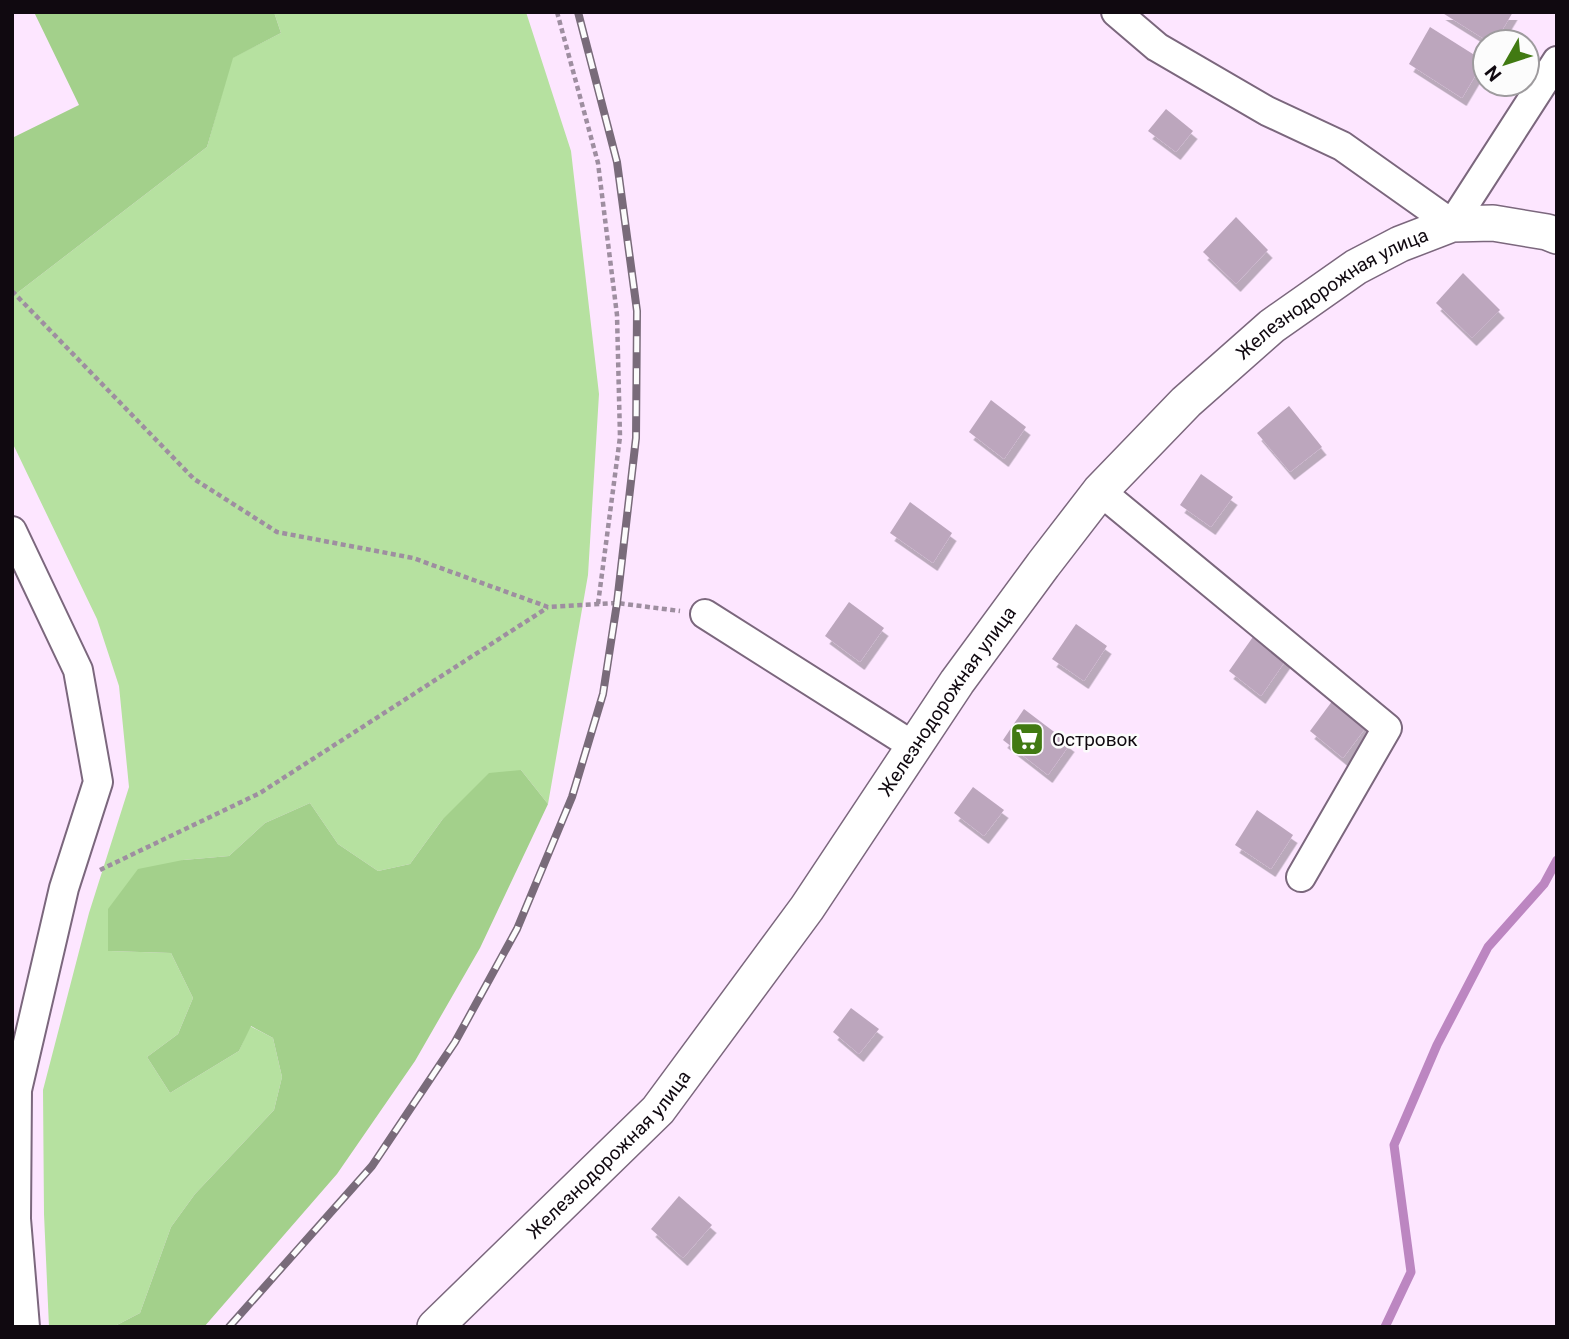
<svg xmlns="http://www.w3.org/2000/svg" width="1569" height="1339" viewBox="0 0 1569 1339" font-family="Roboto,sans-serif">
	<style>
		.green { fill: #b6e1a0 }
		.forest { fill: #a3d08b }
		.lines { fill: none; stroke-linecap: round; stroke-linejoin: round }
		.stream { stroke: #bc86c1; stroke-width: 9 }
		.building { fill: #bca6bd; filter: url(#shadow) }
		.minor-casing { stroke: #7b677d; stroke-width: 32 }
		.major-casing { stroke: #7b677d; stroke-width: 38 }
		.path { stroke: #9e8ea0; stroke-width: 4.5; stroke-dasharray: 5 3.5; stroke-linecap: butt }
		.minor { stroke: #fff; stroke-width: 28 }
		.major { stroke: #fff; stroke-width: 35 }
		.rail-casing { stroke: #796b7a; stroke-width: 8 }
		.rail { stroke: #fcfcfc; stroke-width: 5; stroke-dasharray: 16; stroke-linecap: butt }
		.labels { text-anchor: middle; stroke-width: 5; stroke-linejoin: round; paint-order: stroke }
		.street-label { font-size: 19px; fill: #100910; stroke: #fcfcfc }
		.poi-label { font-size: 19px; fill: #100910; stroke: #fcfcfc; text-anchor: start }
	</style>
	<defs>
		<filter id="shadow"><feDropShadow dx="4.5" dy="8" stdDeviation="0" flood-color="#0004"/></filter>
	</defs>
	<rect width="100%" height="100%" fill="#fde6ff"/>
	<path class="green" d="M274,12H526L571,151L599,394L588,575L548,804L521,770L442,820L410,864L378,871L338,844L310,803L265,823L229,856L183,860L109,951L171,953L193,998L178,1034L147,1057L170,1093L239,1051L250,1026L273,1038L282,1077L274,1110L195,1194L171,1227L140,1313L113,1327H49L44,1214L43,1090L89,913L129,787L119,686L97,619L12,442V297L207,147L232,58L281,33Z"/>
	<g class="forest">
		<path d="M34,12H274L281,33L233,58L207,147L12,297V138L79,105Z"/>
		<path d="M521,770L548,804L480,948L415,1061L337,1174L204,1327H113L140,1313L171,1227L195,1194L274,1110L282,1077L273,1038L251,1026L239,1051L170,1093L147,1057L178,1034L193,998L171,953L108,951V909L138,869L183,860L229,856L265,823L310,803L338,844L378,871L410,864L442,820L489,773Z"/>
	</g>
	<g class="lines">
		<path class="stream" d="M1385,1327L1411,1272L1394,1145L1437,1045L1488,947L1544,884L1557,860"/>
	</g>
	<g class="building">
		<path d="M1441,12H1513L1495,42H1489Z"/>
		<path d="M1430,27L1484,61L1462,98L1409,64Z"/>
		<path d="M1166,109L1193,131L1176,152L1148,131Z"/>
		<path d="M1236,217L1268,250L1236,284L1203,252Z"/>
		<path d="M1463,273L1500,310L1472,338L1436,303Z"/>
		<path d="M991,400L1026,427L1004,459L969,432Z"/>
		<path d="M1289,406L1322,447L1290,472L1257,433Z"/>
		<path d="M1201,474L1233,497L1211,527L1180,505Z"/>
		<path d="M910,502L952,533L933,563L890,533Z"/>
		<path d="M849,602L884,628L860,662L825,636Z"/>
		<path d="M1076,624L1107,646L1084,681L1052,659Z"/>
		<path d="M1255,634L1286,660L1261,696L1229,671Z"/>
		<path d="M1333,700L1367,726L1343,758L1310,731Z"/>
		<path d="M1024,709L1070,744L1048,775L1003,740Z"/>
		<path d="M973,787L1004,810L984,836L954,813Z"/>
		<path d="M1257,810L1293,835L1271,869L1235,845Z"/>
		<path d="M851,1008L879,1029L859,1054L833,1032Z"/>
		<path d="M679,1196L712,1225L683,1258L651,1229Z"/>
	</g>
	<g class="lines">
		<g class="minor-casing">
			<g id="minor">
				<path d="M1116,12L1157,47L1267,111L1342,146L1452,224L1557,61"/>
				<path d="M1100,491L1387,728L1301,877"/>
				<path d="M12,531L78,670L98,782L64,888L17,1090L16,1219L25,1327"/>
				<path d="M705,614L915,747"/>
			</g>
		</g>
		<g class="major-casing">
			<g id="major">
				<path id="s1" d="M435,1327L658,1110L807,908L957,682L1043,565L1100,491L1186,402L1272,326L1356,267L1400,244L1452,224L1493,223L1547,232L1557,236"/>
			</g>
		</g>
		<g class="path">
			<path d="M557,12L598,163L617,315L620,437L598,604"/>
			<path d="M12,291L194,479L277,532L413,558L548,607L617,603L680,611"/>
			<path d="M100,870L260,793L547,608"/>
		</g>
		<use href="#minor" class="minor"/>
		<use href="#major" class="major"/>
		<g class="rail-casing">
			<path id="rail" d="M229,1327L372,1166L455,1042L517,929L572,797L603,694L617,603L636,438L637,311L617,162L578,12"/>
		</g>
		<use href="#rail" class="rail"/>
	</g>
	<defs>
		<g id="supermarket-square" transform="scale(1.75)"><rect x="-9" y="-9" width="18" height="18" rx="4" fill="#417a12" stroke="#fcfcfc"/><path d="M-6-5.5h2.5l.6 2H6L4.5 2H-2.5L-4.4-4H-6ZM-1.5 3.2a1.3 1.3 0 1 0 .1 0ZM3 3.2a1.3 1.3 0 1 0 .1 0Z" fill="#fff"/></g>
	</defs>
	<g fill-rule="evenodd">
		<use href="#supermarket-square" x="1027" y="739"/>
	</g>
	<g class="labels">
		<g class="street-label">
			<text dy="7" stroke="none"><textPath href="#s1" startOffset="1379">Железнодорожная улица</textPath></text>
			<text dy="7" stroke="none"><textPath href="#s1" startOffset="812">Железнодорожная улица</textPath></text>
			<text dy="7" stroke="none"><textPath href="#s1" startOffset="245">Железнодорожная улица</textPath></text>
		</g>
		<g class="poi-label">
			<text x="1052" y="746">Островок</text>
		</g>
	</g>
	<rect width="1569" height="1339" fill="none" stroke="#100910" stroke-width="28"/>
	<g transform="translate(1506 63) rotate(231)"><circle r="33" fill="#fcfcfc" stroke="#9e9b9e" stroke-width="2"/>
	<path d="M0-5L12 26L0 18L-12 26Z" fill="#417a12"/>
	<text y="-10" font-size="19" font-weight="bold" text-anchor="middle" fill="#100910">N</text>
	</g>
</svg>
